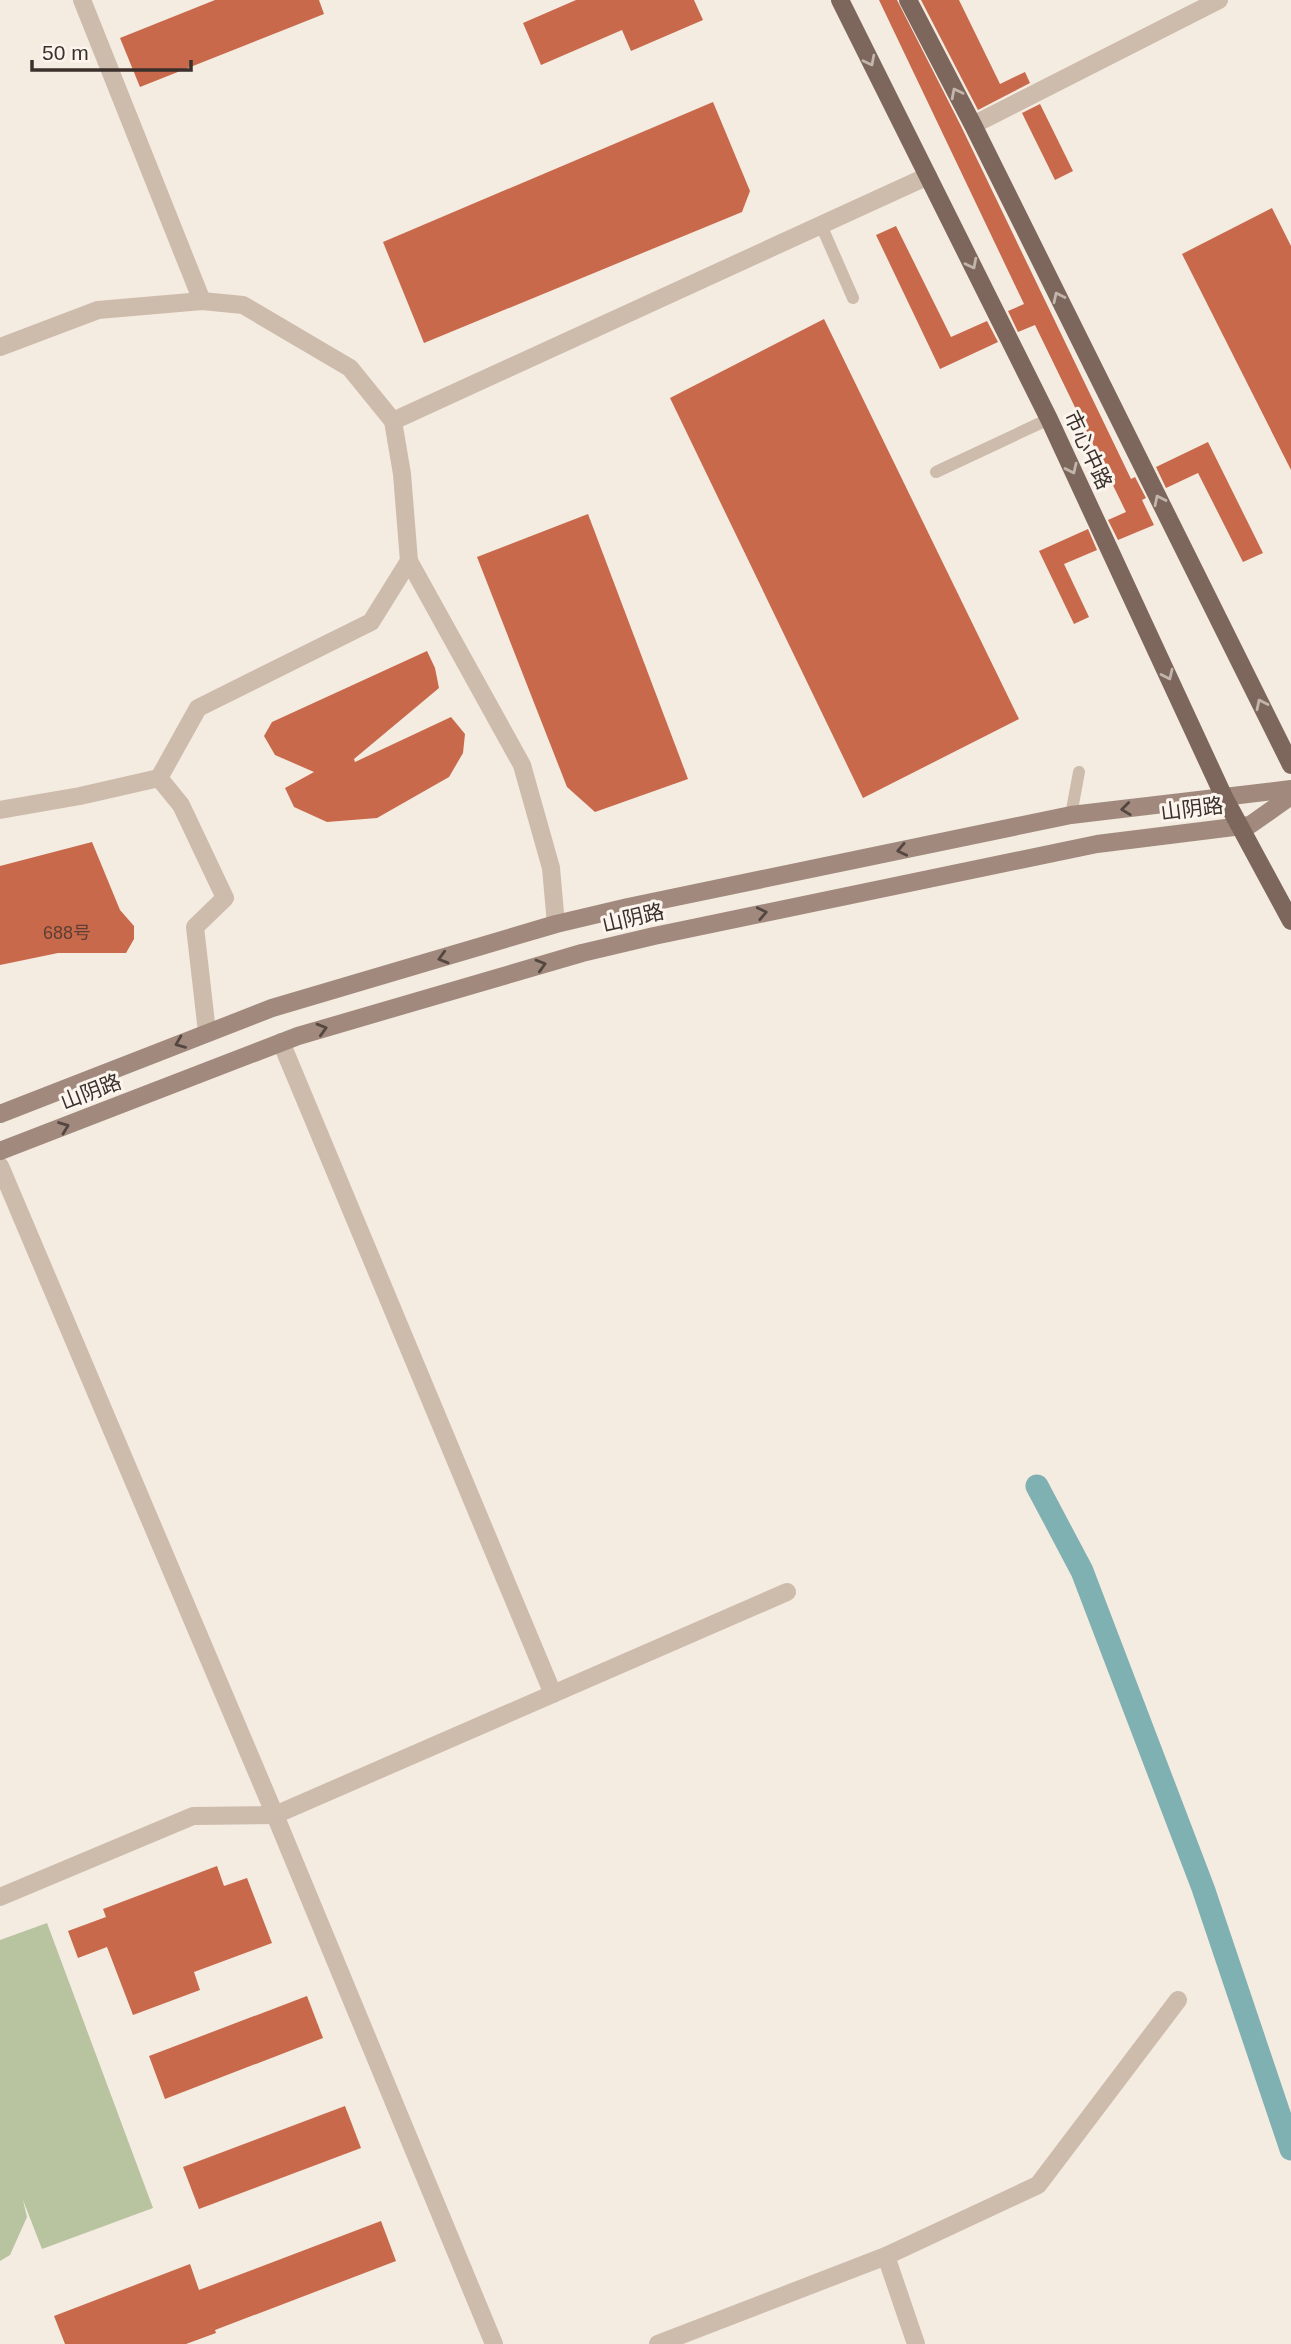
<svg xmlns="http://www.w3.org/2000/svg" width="1291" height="2344" viewBox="0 0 1291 2344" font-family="Helvetica,'Noto Sans SC',sans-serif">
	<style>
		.green { fill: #b8c4a0 }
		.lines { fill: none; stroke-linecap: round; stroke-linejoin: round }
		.canal { stroke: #7fb0b2; stroke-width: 23 }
		.building { fill: #c8694b }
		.service { stroke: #cdbbac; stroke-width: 12 }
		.minor { stroke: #cdbbac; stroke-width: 18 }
		.secondary { stroke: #a18a7d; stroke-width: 18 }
		.primary { stroke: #7d675c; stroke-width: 18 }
		.oneway { stroke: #c2b5ac }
		.oneway2 { stroke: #544640 }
		.labels { text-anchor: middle; stroke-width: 6; stroke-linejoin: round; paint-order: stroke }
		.number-label { font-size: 18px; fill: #5e3e33 }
		.street-label { font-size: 21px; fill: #3b302b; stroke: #fbf5ee }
	</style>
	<rect width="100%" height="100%" fill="#f4ebe1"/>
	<path class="green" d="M47,1923L153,2208L42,2249L23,2200L27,2217L10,2255L0,2261V1940Z"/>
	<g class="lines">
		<path class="canal" d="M1037,1486L1082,1571L1203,1888L1291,2149"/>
	</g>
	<g class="building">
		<path d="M215,0H319L324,14L140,87L120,38Z"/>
		<path d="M576,0H694L703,20L631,51L622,30L541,65L523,23Z"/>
		<path d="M879,0H897L961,126L1131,479L1135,477L1146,498L1142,500L1154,525L1118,540L1108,520L1126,512L1035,325L1018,332L1008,311L1024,304Z"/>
		<path d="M921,0H959L1000,84L1025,72L1030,83L978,110Z"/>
		<path d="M713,102L750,191L742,212L424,343L383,242Z"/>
		<path d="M1040,104L1073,171L1055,180L1022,113Z"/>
		<path d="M1272,208L1291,246V470L1182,254Z"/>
		<path d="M896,226L951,337L987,321L998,342L940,369L876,235Z"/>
		<path d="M824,319L1019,719L863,798L670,398Z"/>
		<path d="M1208,442L1263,553L1243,562L1198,473L1166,488L1156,467Z"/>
		<path d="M588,514L688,779L595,812L567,787L477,557Z"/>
		<path d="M1088,529L1097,550L1064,564L1089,617L1074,624L1039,551Z"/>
		<path d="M427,651L435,668L439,688L354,759L355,762L451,717L465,734L463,753L449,777L377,818L327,822L294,807L285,788L314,772L275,755L264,736L272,722Z"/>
		<path d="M92,842L120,910L134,926V939L126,953H58L0,965V866Z"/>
		<path d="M217,1866L224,1886L247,1878L272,1943L194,1972L200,1990L133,2015L107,1947L78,1958L68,1931L106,1917L103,1909Z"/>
		<path d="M307,1996L323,2038L165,2099L149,2056Z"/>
		<path d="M345,2106L361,2148L199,2209L183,2167Z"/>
		<path d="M381,2221L396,2261L215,2330L216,2333L186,2344H65L54,2316L190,2264L199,2290Z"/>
	</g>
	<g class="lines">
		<g class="service">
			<path d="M821,225L853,298"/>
			<path d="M936,472L1049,419"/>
			<path d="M1071,815L1079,772"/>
		</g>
		<g class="minor">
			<path d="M82,0L202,301"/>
			<path d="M973,125L1219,0"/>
			<path d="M0,347L98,310L202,301L243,305L350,368L393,421L402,474L409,561L371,622L198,708L159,778"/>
			<path d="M393,421L928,176"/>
			<path d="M409,561L522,765L551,868L556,924"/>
			<path d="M0,810L80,796L159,778L181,805L225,898L195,927L207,1032"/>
			<path d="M281,1042L553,1694"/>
			<path d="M0,1166L275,1815L494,2344"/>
			<path d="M0,1897L193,1816L275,1815L787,1592"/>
			<path d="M886,2256L916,2344"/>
			<path d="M658,2344L886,2256L1038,2185L1178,2000"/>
		</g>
		<g class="secondary">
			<path d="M0,1114L272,1008L556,924L628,907L1071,815L1291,789"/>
			<path d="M0,1151L298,1036L582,953L654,936L1097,844L1250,825L1291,796"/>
		</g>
		<g class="primary">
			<path d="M840,0L1049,419L1224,797L1291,921"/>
			<path d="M908,0L973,125L1291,765"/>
		</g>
	</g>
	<defs><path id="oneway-chevron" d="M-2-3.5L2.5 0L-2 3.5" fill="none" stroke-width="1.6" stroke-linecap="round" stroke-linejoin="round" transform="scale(1.75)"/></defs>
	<g class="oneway">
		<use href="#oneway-chevron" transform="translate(870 61) rotate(63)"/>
		<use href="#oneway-chevron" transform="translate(956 93) rotate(-117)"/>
		<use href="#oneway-chevron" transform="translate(972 264) rotate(63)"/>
		<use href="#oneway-chevron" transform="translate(1058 297) rotate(-116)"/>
		<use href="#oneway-chevron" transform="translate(1072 469) rotate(65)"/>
		<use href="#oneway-chevron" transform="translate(1159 500) rotate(-116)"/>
		<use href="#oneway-chevron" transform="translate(1168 675) rotate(65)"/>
		<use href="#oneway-chevron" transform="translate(1261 704) rotate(-116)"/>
	</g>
	<g class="oneway2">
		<use href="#oneway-chevron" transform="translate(1126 809) rotate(173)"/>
		<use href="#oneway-chevron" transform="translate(902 850) rotate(168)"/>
		<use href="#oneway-chevron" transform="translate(762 913) rotate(-12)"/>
		<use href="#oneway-chevron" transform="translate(443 958) rotate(164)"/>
		<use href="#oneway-chevron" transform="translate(541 965) rotate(-16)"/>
		<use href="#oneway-chevron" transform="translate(322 1029) rotate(-16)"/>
		<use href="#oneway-chevron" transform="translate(180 1043) rotate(158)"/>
		<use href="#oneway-chevron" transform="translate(64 1127) rotate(-21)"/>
	</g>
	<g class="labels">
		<g class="number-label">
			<text x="67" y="939">688号</text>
		</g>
		<g class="street-label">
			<text transform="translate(1088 450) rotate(65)" y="7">市心中路</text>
			<text transform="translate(1192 809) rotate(-7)" y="7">山阴路</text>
			<text transform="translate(633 918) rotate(-13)" y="7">山阴路</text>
			<text transform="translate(91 1092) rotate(-21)" y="7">山阴路</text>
		</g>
	</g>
	<path d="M32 60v10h159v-10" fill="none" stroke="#3b302b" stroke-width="3.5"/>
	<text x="42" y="60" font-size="21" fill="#3b302b" stroke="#fbf5ee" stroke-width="5" paint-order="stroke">50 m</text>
</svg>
